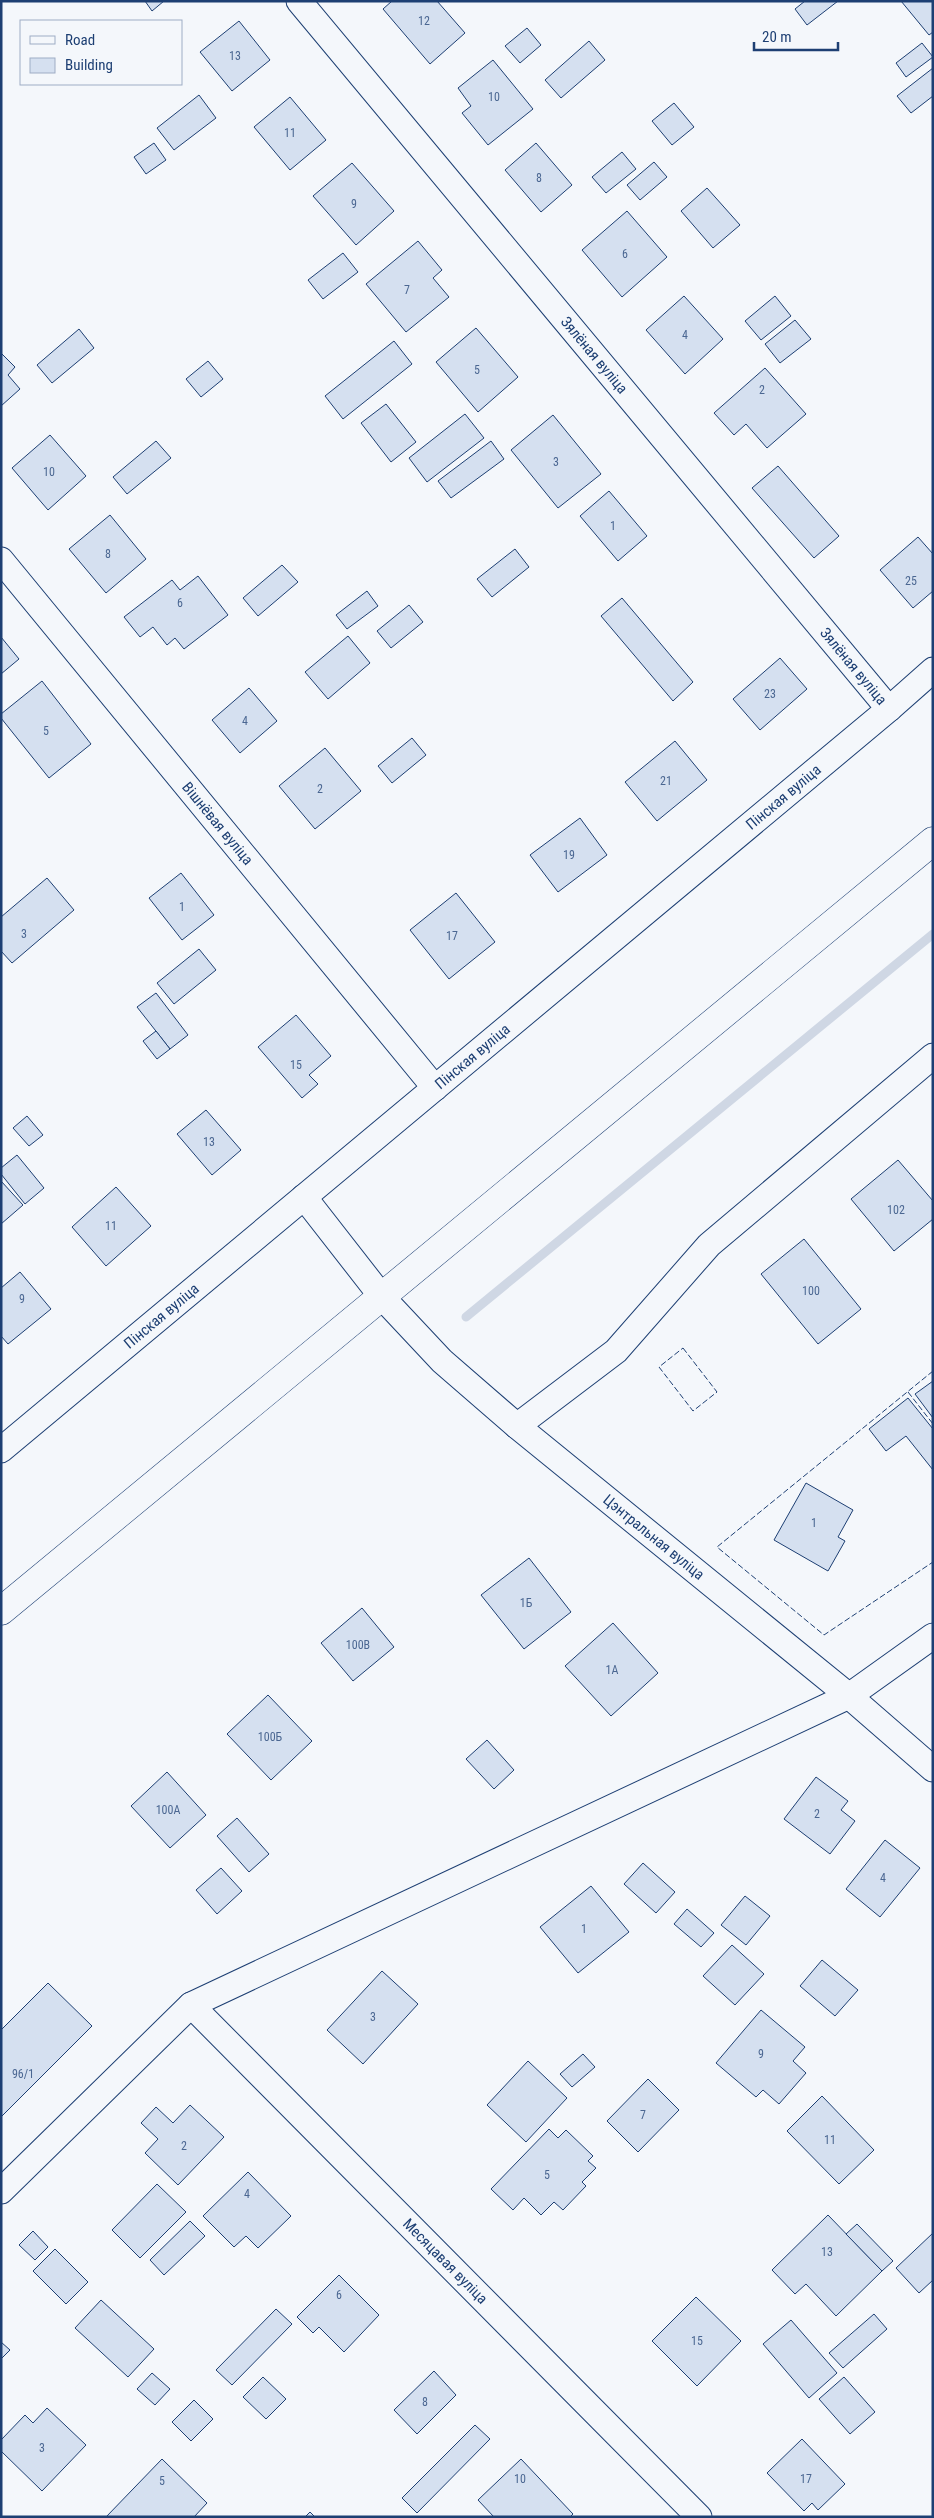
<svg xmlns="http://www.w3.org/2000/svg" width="934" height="2518" viewBox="0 0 934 2518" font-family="'Roboto Condensed',sans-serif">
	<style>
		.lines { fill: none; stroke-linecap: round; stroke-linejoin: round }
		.stream { stroke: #cfd7e4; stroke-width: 9 }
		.building { fill: #d5e0f0; stroke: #1d3f73 }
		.street-casing { stroke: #1d3f73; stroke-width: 27 }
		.primary-casing { stroke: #1d3f73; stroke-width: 29 }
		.street { stroke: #f4f7fb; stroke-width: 25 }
		.primary { stroke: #f4f7fb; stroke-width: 28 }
		.fence { stroke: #1d3f73; stroke-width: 1; stroke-dasharray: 6 2.5; stroke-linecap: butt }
		.labels { text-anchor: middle; stroke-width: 4; stroke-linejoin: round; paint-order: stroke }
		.number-label { font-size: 12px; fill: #4b6792 }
		.street-label { font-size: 15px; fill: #1d3f73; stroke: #f4f7fb }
	</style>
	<rect width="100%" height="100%" fill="#f4f7fb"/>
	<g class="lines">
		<path class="stream" d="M466,1317L933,934"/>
	</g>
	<g class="building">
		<path d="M145,1H164L152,11Z"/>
		<path d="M392,1H437L465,33L430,64L383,9Z"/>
		<path d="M805,1H838L807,25L795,9Z"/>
		<path d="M901,1H933V32L929,35Z"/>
		<path d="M239,21L270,60L232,91L200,52Z"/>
		<path d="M527,28L541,45L520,63L505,46Z"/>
		<path d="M589,41L605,60L561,98L545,80Z"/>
		<path d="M922,43L933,57L906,77L896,63Z"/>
		<path d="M493,60L533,109L488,145L462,113L471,106L458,88Z"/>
		<path d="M933,68V96L911,113L897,96Z"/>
		<path d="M199,95L216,118L174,150L157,128Z"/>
		<path d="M290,97L326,140L290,170L254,127Z"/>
		<path d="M674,103L694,127L672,145L652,121Z"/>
		<path d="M154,143L166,160L146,174L134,157Z"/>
		<path d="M536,143L572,185L541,212L505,170Z"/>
		<path d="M622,152L636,169L606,193L592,177Z"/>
		<path d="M654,162L667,177L640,200L627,185Z"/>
		<path d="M352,163L394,211L356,245L313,196Z"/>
		<path d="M707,188L740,225L713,248L681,211Z"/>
		<path d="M627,211L667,257L622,297L582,250Z"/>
		<path d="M418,241L442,270L433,278L449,297L406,332L366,284Z"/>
		<path d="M343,253L358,272L323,299L308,280Z"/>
		<path d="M684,296L723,339L685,374L646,330Z"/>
		<path d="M775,296L791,316L761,340L745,321Z"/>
		<path d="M795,320L811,339L780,363L765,344Z"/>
		<path d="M476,328L518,377L478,412L436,362Z"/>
		<path d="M79,329L94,348L52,383L37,365Z"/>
		<path d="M394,341L412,364L343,419L325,396Z"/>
		<path d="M1,353L15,367L8,375L20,389L1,406Z"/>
		<path d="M208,361L223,379L201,397L186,379Z"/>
		<path d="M765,368L806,414L767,448L746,424L734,435L714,413Z"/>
		<path d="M386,404L416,442L391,462L361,423Z"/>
		<path d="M465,414L484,438L427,482L409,458Z"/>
		<path d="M553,415L601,474L558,508L511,450Z"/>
		<path d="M50,435L86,476L48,510L12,468Z"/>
		<path d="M156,441L171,458L127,494L113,477Z"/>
		<path d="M491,441L504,459L451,498L438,481Z"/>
		<path d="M778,466L839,536L814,558L752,488Z"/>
		<path d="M609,491L647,536L618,561L580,516Z"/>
		<path d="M110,515L146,559L106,593L69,549Z"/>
		<path d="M918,537L933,554V591L913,608L880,570Z"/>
		<path d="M515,549L529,567L492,597L477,579Z"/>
		<path d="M282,565L298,582L258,616L243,598Z"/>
		<path d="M198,576L228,615L184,649L175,638L167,645L153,627L140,637L124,617L172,580L180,590Z"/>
		<path d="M367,591L378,606L347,629L336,615Z"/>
		<path d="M622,598L693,682L673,701L601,616Z"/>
		<path d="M409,605L423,622L391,648L377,631Z"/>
		<path d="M348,636L370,663L328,699L305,672Z"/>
		<path d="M1,637L19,659L1,674Z"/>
		<path d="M780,658L807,689L760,730L733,699Z"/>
		<path d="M42,681L91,744L49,778L1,718V714Z"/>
		<path d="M249,688L277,721L240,753L212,720Z"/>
		<path d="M412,738L426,755L392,783L378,766Z"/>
		<path d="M675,741L707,780L657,821L625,782Z"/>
		<path d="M325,748L361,791L315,829L279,786Z"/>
		<path d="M580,818L607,855L558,892L530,855Z"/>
		<path d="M181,873L214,915L182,940L149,898Z"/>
		<path d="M47,878L74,910L12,963L1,951V917Z"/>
		<path d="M456,893L495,942L449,979L410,930Z"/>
		<path d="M199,949L216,970L174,1004L157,983Z"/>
		<path d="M156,993L188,1035L170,1049L137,1007Z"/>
		<path d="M296,1015L331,1056L309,1075L318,1084L302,1098L258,1047Z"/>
		<path d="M156,1031L170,1049L157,1059L143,1041Z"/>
		<path d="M206,1110L241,1150L212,1175L177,1134Z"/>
		<path d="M27,1116L43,1135L29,1146L13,1128Z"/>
		<path d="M17,1155L44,1188L25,1204L1,1174V1168Z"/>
		<path d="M898,1160L933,1201V1219L894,1251L851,1199Z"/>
		<path d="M1,1181L23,1205L1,1224Z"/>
		<path d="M116,1187L151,1226L106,1266L72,1227Z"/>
		<path d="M804,1239L861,1309L818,1344L761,1274Z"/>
		<path d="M20,1272L51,1309L8,1344L1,1336V1288Z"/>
		<path d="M933,1381V1418L915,1394Z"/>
		<path d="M908,1398L933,1429V1470L906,1436L886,1451L869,1429Z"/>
		<path d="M806,1483L853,1510L838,1537L845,1541L828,1571L774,1540Z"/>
		<path d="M529,1558L571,1612L524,1649L481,1595Z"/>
		<path d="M362,1608L394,1647L353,1681L321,1643Z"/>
		<path d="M613,1623L658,1673L611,1716L565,1666Z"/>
		<path d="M268,1695L312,1741L271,1780L227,1734Z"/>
		<path d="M487,1740L514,1770L494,1789L466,1759Z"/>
		<path d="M167,1772L206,1815L170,1848L131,1806Z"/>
		<path d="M816,1777L848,1801L841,1810L855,1821L830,1854L784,1819Z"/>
		<path d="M237,1818L269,1854L249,1872L217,1836Z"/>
		<path d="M885,1840L920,1868L880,1917L846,1889Z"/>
		<path d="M643,1863L675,1892L656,1913L624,1884Z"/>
		<path d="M221,1868L242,1891L217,1914L196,1890Z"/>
		<path d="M591,1886L629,1932L578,1973L540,1927Z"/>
		<path d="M745,1896L770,1916L746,1945L721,1925Z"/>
		<path d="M687,1909L714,1933L701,1947L674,1924Z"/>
		<path d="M732,1945L764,1974L735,2005L703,1976Z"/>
		<path d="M822,1960L858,1990L835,2016L800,1986Z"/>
		<path d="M382,1971L418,2004L363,2064L327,2030Z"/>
		<path d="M48,1983L92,2026L1,2117V2030Z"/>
		<path d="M761,2010L805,2047L793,2061L806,2073L779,2104L763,2090L756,2097L716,2063Z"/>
		<path d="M583,2054L595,2067L572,2087L560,2074Z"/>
		<path d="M528,2061L567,2098L526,2142L487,2105Z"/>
		<path d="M648,2079L679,2110L638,2152L607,2121Z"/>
		<path d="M822,2096L874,2150L839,2184L787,2131Z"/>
		<path d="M190,2105L224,2137L178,2185L145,2153L158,2139L141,2123L156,2107L173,2123Z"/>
		<path d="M549,2129L558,2138L566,2130L593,2156L588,2161L596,2168L582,2182L586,2186L563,2210L554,2202L541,2215L524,2198L513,2210L491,2189Z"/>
		<path d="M248,2172L291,2216L258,2248L246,2236L234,2247L203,2216Z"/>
		<path d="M157,2184L186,2212L140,2258L112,2230Z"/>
		<path d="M828,2215L882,2271L836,2316L806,2284L795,2294L772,2270Z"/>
		<path d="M190,2221L205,2236L164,2275L150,2260Z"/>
		<path d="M857,2224L893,2261L882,2271L846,2234Z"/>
		<path d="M33,2231L48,2247L35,2260L19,2245Z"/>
		<path d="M933,2233V2280L919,2293L896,2268Z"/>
		<path d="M55,2249L88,2282L66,2304L33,2271Z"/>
		<path d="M339,2275L379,2315L344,2352L319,2327L313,2333L297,2317Z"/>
		<path d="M696,2297L741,2341L697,2386L652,2341Z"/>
		<path d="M101,2300L154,2349L128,2377L75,2328Z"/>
		<path d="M276,2309L292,2324L232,2385L216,2370Z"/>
		<path d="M874,2314L887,2329L843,2368L829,2353Z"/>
		<path d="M791,2320L837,2373L809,2398L763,2344Z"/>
		<path d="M1,2342L10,2350L1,2359Z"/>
		<path d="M434,2371L456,2395L417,2434L394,2410Z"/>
		<path d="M152,2373L170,2389L155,2405L137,2389Z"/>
		<path d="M263,2377L286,2399L266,2419L243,2397Z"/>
		<path d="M844,2377L875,2412L850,2434L819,2399Z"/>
		<path d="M194,2400L213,2419L191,2441L172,2422Z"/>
		<path d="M47,2408L86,2445L42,2491L1,2451V2440L25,2415L33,2423Z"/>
		<path d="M475,2425L490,2439L417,2513L402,2498Z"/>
		<path d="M802,2439L845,2484L818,2510L812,2503L804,2511L767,2473Z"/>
		<path d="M162,2459L207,2503L194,2517H106Z"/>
		<path d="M521,2459L573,2514L570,2517H494L478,2500Z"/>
		<path d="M310,2512L315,2517H305Z"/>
	</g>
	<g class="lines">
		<g class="street-casing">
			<g id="street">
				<path id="s1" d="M299,1L889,709"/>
				<path id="s2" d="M1,560L435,1088"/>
				<path id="s3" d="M304,1197L382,1297L442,1361L517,1426L849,1696L933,1769"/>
				<path d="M517,1426L616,1351L709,1245L933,1056"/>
				<path id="s4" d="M1,1450L889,709L933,670"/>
				<path id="s5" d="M191,2005L699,2517"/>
				<path d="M1,2191L191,2005L849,1696L933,1636"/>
			</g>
		</g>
		<g class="primary-casing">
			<path id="primary" d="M1,1611L933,841"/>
		</g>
		<use href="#street" class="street"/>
		<use href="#primary" class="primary"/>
		<g class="fence">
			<path d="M683,1348L717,1392L693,1411L659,1367Z"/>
			<path d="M933,1371L717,1547L824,1635L933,1562"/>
			<path d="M908,1392L933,1424"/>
		</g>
	</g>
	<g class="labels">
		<g class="number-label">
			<text x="424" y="25">12</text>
			<text x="235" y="60">13</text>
			<text x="494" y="101">10</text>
			<text x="290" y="137">11</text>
			<text x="539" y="182">8</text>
			<text x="354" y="208">9</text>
			<text x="625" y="258">6</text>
			<text x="407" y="294">7</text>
			<text x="685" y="339">4</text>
			<text x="477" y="374">5</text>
			<text x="762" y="394">2</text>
			<text x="556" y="466">3</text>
			<text x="49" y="476">10</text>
			<text x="613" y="530">1</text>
			<text x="108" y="558">8</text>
			<text x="911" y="585">25</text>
			<text x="180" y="607">6</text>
			<text x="770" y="698">23</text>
			<text x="245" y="725">4</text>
			<text x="46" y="735">5</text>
			<text x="666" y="785">21</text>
			<text x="320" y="793">2</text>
			<text x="569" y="859">19</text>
			<text x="182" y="911">1</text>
			<text x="24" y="938">3</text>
			<text x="452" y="940">17</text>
			<text x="296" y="1069">15</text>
			<text x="209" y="1146">13</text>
			<text x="896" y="1214">102</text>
			<text x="111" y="1230">11</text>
			<text x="811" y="1295">100</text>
			<text x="22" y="1303">9</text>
			<text x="814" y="1527">1</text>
			<text x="526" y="1607">1Б</text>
			<text x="358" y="1649">100В</text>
			<text x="612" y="1674">1А</text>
			<text x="270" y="1741">100Б</text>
			<text x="168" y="1814">100А</text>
			<text x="817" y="1818">2</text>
			<text x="883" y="1882">4</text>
			<text x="584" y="1933">1</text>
			<text x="373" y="2021">3</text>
			<text x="761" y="2058">9</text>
			<text x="23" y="2078">96/1</text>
			<text x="643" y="2119">7</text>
			<text x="830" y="2144">11</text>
			<text x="184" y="2150">2</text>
			<text x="547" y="2179">5</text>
			<text x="247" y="2198">4</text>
			<text x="827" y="2256">13</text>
			<text x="339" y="2299">6</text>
			<text x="697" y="2345">15</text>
			<text x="425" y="2406">8</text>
			<text x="42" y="2452">3</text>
			<text x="520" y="2483">10</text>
			<text x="806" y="2483">17</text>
			<text x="162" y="2485">5</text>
		</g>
		<g class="street-label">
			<text dy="5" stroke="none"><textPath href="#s1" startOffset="461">Зялёная вуліца</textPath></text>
			<text dy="5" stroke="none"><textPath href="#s1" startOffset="866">Зялёная вуліца</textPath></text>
			<text dy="5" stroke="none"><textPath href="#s4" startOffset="1019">Пінская вуліца</textPath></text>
			<text dy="5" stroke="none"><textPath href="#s2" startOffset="341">Вішнёвая вуліца</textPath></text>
			<text dy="5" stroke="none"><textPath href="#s4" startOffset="614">Пінская вуліца</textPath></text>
			<text dy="5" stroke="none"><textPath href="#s4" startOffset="209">Пінская вуліца</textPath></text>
			<text dy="5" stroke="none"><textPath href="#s3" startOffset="490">Цэнтральная вуліца</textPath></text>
			<text dy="5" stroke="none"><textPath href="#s5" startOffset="361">Месяцавая вуліца</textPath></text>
		</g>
	</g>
	<rect width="934" height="2518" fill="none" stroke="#1d3f73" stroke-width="5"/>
	<rect x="20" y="20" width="162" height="65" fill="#f4f7fb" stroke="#9eadc5"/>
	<rect x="30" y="36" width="25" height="8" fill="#f4f7fb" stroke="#9eadc5"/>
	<text x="65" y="45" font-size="15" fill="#1d3f73">Road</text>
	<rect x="30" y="58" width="25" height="15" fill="#d5e0f0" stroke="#9eadc5"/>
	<text x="65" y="70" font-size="15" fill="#1d3f73">Building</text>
	<path d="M754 42v8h84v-8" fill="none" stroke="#1d3f73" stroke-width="2.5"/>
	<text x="762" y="42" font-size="15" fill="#1d3f73" stroke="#f4f7fb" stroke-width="4" paint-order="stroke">20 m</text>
</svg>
